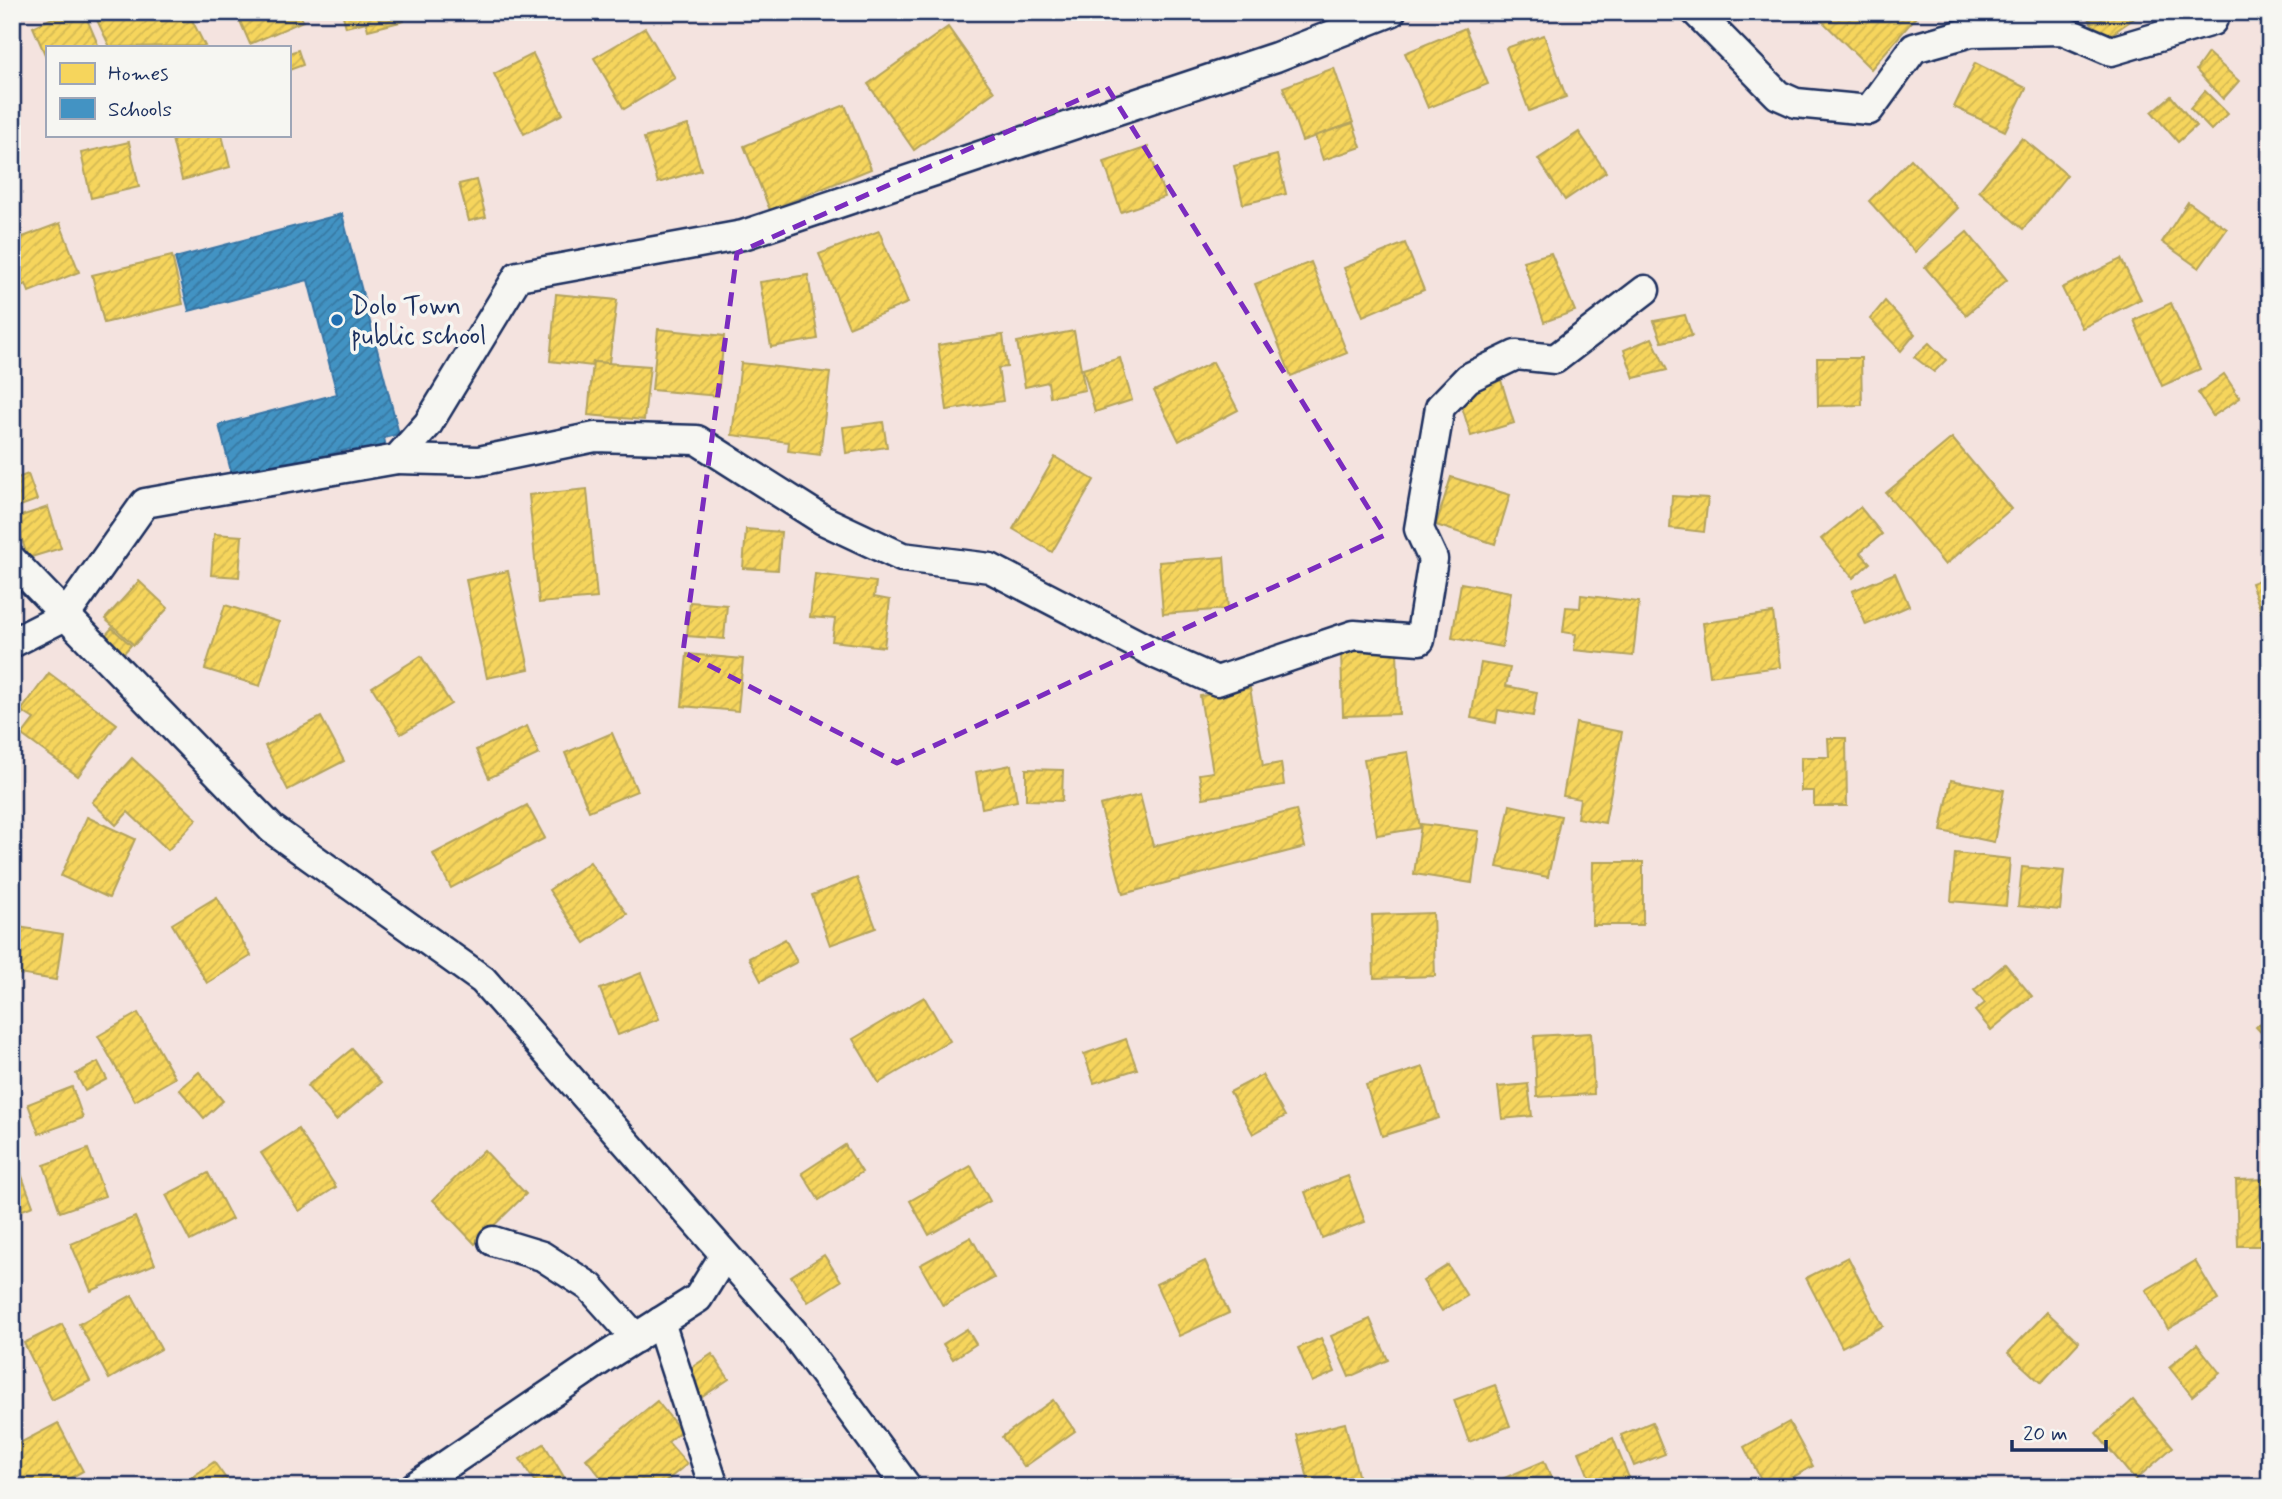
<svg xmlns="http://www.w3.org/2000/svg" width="2282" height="1499" viewBox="0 0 2282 1499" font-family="Mynerve,sans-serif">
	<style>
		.homes { fill: url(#homes-hatch); stroke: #b4a35d; stroke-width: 2 }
		.schools { fill: url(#schools-hatch); stroke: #3775a5; stroke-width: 2 }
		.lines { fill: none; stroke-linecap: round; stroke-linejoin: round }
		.street-casing { stroke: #1b2f5e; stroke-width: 33 }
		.street { stroke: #f6f6f2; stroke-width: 28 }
		.marked { fill: none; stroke: #7b2cbf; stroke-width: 5; stroke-dasharray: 14 9; stroke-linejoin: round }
		.poi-dot { fill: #1f6fb2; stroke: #f6f6f2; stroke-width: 2.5 }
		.labels { text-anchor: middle; stroke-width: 7; stroke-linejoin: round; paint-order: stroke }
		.poi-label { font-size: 26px; fill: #1b2f5e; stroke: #f6f6f2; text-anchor: start }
	</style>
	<defs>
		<pattern id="homes-hatch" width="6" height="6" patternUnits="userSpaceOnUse" patternTransform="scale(1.75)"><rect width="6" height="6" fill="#f6d55c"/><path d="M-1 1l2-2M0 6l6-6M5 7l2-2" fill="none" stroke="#d2b752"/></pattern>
		<pattern id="schools-hatch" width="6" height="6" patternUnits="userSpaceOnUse" patternTransform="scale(1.75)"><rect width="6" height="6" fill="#4393c3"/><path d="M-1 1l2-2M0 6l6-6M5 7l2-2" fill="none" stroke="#3778a2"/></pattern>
	</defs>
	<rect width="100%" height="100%" fill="#f4e3df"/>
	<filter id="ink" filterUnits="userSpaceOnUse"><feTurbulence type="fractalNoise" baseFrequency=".0143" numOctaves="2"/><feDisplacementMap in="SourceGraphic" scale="14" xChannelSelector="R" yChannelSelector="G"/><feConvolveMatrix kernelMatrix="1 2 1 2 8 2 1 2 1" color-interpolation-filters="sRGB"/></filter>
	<g filter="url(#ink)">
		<g class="homes">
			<path d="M65,12H84L99,47H47V59L33,27Z"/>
			<path d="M93,12H188L205,46L110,47Z"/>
			<path d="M236,12H299L303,21L250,44Z"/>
			<path d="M342,12H402L404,21L368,30L366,22L346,27Z"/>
			<path d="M1813,12H1912L1916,17L1871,69Z"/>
			<path d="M2084,12H2133L2136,17L2103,40Z"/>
			<path d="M948,27L994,92L914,150L868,84Z"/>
			<path d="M645,28L675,78L624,109L594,58Z"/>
			<path d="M1465,28L1488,84L1428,108L1405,53Z"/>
			<path d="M1544,35L1566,97L1529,111L1506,48Z"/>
			<path d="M298,50L303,65L289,70V53Z"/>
			<path d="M2208,53L2239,81L2223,99L2196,70Z"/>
			<path d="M533,54L563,114L524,134L494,74Z"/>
			<path d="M1975,63L2026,88L2005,131L1954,107Z"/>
			<path d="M1334,68L1353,123L1302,141L1283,87Z"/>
			<path d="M2205,91L2228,114L2211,130L2190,108Z"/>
			<path d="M2171,96L2196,126L2178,142L2152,112Z"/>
			<path d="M845,105L871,169L770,210L744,146Z"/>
			<path d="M1353,123L1361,147L1323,160L1315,136Z"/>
			<path d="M688,125L701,170L658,183L644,138Z"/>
			<path d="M1579,132L1606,172L1565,200L1538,159Z"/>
			<path d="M190,135H222L230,167L182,180L172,139Z"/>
			<path d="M2022,138L2067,175L2023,229L1979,191Z"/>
			<path d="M129,142L139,187L91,198L81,153Z"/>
			<path d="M1148,147L1165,197L1121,212L1104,162Z"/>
			<path d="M1277,155L1286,194L1243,204L1234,166Z"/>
			<path d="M1911,159L1958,208L1915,252L1869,201Z"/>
			<path d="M476,180L486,217L469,221L459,184Z"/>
			<path d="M2188,202L2227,229L2199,268L2162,242Z"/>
			<path d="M60,223L79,272L29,292L26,284L12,290V241Z"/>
			<path d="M879,231L908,303L849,327L819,254Z"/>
			<path d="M1967,232L2007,280L1966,315L1925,267Z"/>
			<path d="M1405,243L1424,290L1363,316L1344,268Z"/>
			<path d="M1551,253L1575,311L1544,322L1523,261Z"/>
			<path d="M172,256L183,304L104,323L92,275Z"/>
			<path d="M2121,259L2141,299L2082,328L2062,288Z"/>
			<path d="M1311,262L1347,353L1291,376L1255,284Z"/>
			<path d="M808,275L818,339L771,347L760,282Z"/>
			<path d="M556,294L617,300L609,363L593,362L592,366L550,361Z"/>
			<path d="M1885,301L1915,334L1901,351L1870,319Z"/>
			<path d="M2171,303L2200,369L2162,386L2134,320Z"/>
			<path d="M1685,315L1692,336L1662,342L1654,321Z"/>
			<path d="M658,329L724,336L718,396L652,390Z"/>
			<path d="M1074,331L1085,390L1050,397L1048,382L1025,387L1017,342Z"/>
			<path d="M1003,335L1007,367L998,368L1003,401L947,410L938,345Z"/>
			<path d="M1652,338L1667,370L1634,378L1624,350Z"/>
			<path d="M1929,343L1946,360L1934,372L1914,357Z"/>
			<path d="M1120,358L1132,400L1095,412L1083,369Z"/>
			<path d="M1817,358H1861L1862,405L1818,406Z"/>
			<path d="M593,362L650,366L644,420L588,415Z"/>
			<path d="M1213,362L1238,410L1179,441L1154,391Z"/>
			<path d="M741,363L830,373L820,455L788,451L789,442L732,435Z"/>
			<path d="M2224,374L2240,398L2213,416L2198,393Z"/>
			<path d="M1501,380L1514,423L1471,436L1458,394Z"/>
			<path d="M883,422L887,447L846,453L843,427Z"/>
			<path d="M1952,438L2011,509L1945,565L1886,493Z"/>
			<path d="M1055,457L1094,480L1052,552L1013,529Z"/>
			<path d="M28,474L37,500L12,509V480Z"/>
			<path d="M1451,477L1510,495L1495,544L1436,525Z"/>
			<path d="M587,489L597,598L539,603L529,495Z"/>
			<path d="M1672,496L1708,498L1704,532L1670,528Z"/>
			<path d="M48,507L61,548L28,558L20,534L12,536V519Z"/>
			<path d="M1860,507L1882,534L1860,552L1870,563L1853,578L1821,539Z"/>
			<path d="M746,529L781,532L778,570L743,568Z"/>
			<path d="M214,534L242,536L239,577L211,575Z"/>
			<path d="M1224,557L1228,609L1163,614L1159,562Z"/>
			<path d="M508,571L529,669L487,678L466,580Z"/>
			<path d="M1895,573L1909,606L1866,625L1852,591Z"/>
			<path d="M815,574L876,582L874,597L890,600L884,647L832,641L835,619L810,617Z"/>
			<path d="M2270,576V624L2266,625L2251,583Z"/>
			<path d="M139,581L168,608L134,645L105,619Z"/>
			<path d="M1461,583L1511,592L1502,647L1452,638Z"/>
			<path d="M1581,595L1639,602L1633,656L1574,650L1576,634L1563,632L1566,607L1580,608Z"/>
			<path d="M690,602L727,605L724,639L687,636Z"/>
			<path d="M225,605L279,622L260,686L205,669Z"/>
			<path d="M1773,613L1780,667L1710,676L1703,623Z"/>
			<path d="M112,628L131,645L115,663L96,646Z"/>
			<path d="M1397,650L1399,714L1343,716L1341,652Z"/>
			<path d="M687,654L743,659L738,711L682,706Z"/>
			<path d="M421,656L451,704L401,734L372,687Z"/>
			<path d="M1481,663L1510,668L1506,686L1537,692L1533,716L1498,710L1496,723L1471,718Z"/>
			<path d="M49,673L117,724L78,776L22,735L34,719L21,711Z"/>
			<path d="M1250,688L1263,766L1281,763L1284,785L1203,798L1199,774L1213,772L1200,696Z"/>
			<path d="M321,717L344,761L288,790L265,746Z"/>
			<path d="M1576,723L1622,732L1605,823L1577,818L1580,799L1563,796Z"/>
			<path d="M527,726L539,754L489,778L476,750Z"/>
			<path d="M612,733L637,791L589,811L565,753Z"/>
			<path d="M1828,738H1846L1847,806H1814V791H1801V757H1829Z"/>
			<path d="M1408,752L1420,828L1377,835L1364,759Z"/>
			<path d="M132,758L197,819L168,850L128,812L116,825L92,802Z"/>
			<path d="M1011,765L1017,801L982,808L976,772Z"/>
			<path d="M1026,769L1063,770L1062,801L1026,800Z"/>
			<path d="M1951,780L2004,790L1994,842L1941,831Z"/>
			<path d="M1140,795L1153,846L1296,810L1305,847L1123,894L1100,805Z"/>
			<path d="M527,805L545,838L451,888L433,854Z"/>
			<path d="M1510,805L1561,816L1548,877L1497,867Z"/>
			<path d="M87,817L135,839L109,898L61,876Z"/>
			<path d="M1421,824L1479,831L1472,883L1414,874Z"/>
			<path d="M1955,853L2010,859L2006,906L1951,901Z"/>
			<path d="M590,862L627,914L585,943L549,890Z"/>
			<path d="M1593,862H1643V925H1592Z"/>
			<path d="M2022,867L2064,871L2060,910L2018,906Z"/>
			<path d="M857,878L876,928L830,945L812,895Z"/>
			<path d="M217,897L251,956L207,983L172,924Z"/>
			<path d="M1433,913L1435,976L1374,978L1372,915Z"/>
			<path d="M12,926L63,934L56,980L12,973Z"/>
			<path d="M785,939L797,962L761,981L749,958Z"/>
			<path d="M2005,964L2032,996L1991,1030L1975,1011L1985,1003L1974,990Z"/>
			<path d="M641,973L659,1019L618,1035L600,989Z"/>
			<path d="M924,997L950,1041L879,1083L853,1039Z"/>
			<path d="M138,1013L175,1078L135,1101L98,1036Z"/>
			<path d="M2270,1015V1042L2256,1027Z"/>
			<path d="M1591,1033L1594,1094L1537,1097L1534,1036Z"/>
			<path d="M1126,1039L1137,1069L1094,1083L1084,1054Z"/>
			<path d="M352,1049L381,1083L336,1120L307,1086Z"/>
			<path d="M98,1062L107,1079L85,1091L76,1074Z"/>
			<path d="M1423,1067L1439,1118L1382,1136L1366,1085Z"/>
			<path d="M199,1072L223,1101L204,1118L179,1089Z"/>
			<path d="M1262,1075L1285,1116L1253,1134L1230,1092Z"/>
			<path d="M1528,1084L1532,1116L1502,1119L1498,1087Z"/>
			<path d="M72,1087L83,1118L39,1134L28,1104Z"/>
			<path d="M298,1129L336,1187L299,1211L261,1153Z"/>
			<path d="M845,1145L862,1172L819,1200L802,1173Z"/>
			<path d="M88,1149L105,1196L60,1212L44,1165Z"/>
			<path d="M484,1150L526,1194L475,1244L433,1200Z"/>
			<path d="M971,1166L990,1201L929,1235L910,1201Z"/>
			<path d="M19,1168L33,1206L12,1214V1171Z"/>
			<path d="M208,1173L232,1219L190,1241L166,1195Z"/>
			<path d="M1348,1176L1365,1222L1322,1238L1305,1192Z"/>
			<path d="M2270,1179V1246H2238L2236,1180Z"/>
			<path d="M135,1217L155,1264L91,1291L71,1244Z"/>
			<path d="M971,1237L994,1278L943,1306L920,1265Z"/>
			<path d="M824,1255L841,1281L808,1302L791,1276Z"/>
			<path d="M1848,1257L1883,1326L1842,1347L1806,1278Z"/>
			<path d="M1205,1261L1229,1313L1179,1336L1156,1284Z"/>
			<path d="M2195,1261L2218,1300L2168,1329L2146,1290Z"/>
			<path d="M1448,1265L1467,1296L1442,1311L1423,1281Z"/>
			<path d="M132,1295L161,1349L109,1379L79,1324Z"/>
			<path d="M2047,1312L2079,1342L2041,1383L2008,1353Z"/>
			<path d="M1370,1319L1388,1360L1349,1377L1331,1336Z"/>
			<path d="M62,1324L90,1381L52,1400L24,1343Z"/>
			<path d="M967,1329L976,1344L953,1359L943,1344Z"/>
			<path d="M1321,1338L1335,1372L1312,1382L1298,1348Z"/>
			<path d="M2197,1344L2220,1373L2192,1396L2169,1367Z"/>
			<path d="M712,1354L729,1379L702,1397L685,1372Z"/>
			<path d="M1495,1385L1510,1426L1469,1442L1454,1400Z"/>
			<path d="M1053,1400L1075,1431L1024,1467L1002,1437Z"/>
			<path d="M2133,1400L2173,1447L2135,1480L2096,1433Z"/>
			<path d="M657,1401L681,1431L668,1442L687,1464L659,1487H609L586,1459Z"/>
			<path d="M1652,1422L1665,1454L1634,1466L1621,1435Z"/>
			<path d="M1789,1422L1813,1466L1775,1487H1765L1744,1447Z"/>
			<path d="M58,1423L83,1471L54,1487H23L12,1466V1447Z"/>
			<path d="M1345,1423L1361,1487H1310L1297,1435Z"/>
			<path d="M1613,1438L1629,1478L1608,1487H1593L1579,1452Z"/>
			<path d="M544,1444L570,1487H538L520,1459Z"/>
			<path d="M1544,1461L1555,1487H1498L1495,1482Z"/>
			<path d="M214,1462L232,1487H193L188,1480Z"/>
		</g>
		<path class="schools" d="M342,214L399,434L384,438L390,465L356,473L350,449L233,479L219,425L337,394L308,280L189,311L175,258Z"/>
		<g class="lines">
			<g class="street-casing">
				<g id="street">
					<path d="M1696,12L1778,95L1796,103L1869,110L1914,48L1971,32L2062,30L2111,51L2212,21L2216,12"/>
					<path d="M397,459L479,461L595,437L697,440L823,520L902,557L990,568L1158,655L1217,681L1354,635L1420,640L1433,559L1419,529L1440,407L1468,378L1516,355L1555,359L1645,290"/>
					<path d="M12,560L272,829L483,980L793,1332L907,1487"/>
					<path d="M12,643L65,616L145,503L397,459L428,424L518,276L743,235L1276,57L1391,12"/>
					<path d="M493,1241L542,1256L590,1287L636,1338"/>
					<path d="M660,1322L714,1487"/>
					<path d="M414,1487L605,1357L698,1298L724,1256"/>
				</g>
			</g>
			<use href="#street" class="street"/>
		</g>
	</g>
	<path class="marked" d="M1107,87L1385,535L897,763L683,652L737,253Z"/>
	<circle class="poi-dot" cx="337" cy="320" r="7"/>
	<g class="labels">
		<g class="poi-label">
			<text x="351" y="314">Dolo Town<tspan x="351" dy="30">public school</tspan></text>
		</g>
	</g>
	<rect width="2282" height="1499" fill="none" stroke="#f6f6f2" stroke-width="42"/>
	<rect x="21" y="21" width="2240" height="1457" fill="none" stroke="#1b2f5e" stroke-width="2.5" filter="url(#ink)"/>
	<rect x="46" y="46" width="245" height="91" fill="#f6f6f2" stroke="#9ea6b7" stroke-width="2"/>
	<rect x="60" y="63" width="35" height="21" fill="#f6d55c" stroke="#9ea6b7" stroke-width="2"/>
	<text x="108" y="80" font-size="21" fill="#1b2f5e">Homes</text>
	<rect x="60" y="98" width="35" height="21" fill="#4393c3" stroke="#9ea6b7" stroke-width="2"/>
	<text x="108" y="116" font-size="21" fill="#1b2f5e">Schools</text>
	<path d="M2012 1440v10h94v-10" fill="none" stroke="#1b2f5e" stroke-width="3.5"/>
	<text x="2023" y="1440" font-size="21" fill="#1b2f5e" stroke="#f6f6f2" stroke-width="5" paint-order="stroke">20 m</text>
</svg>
